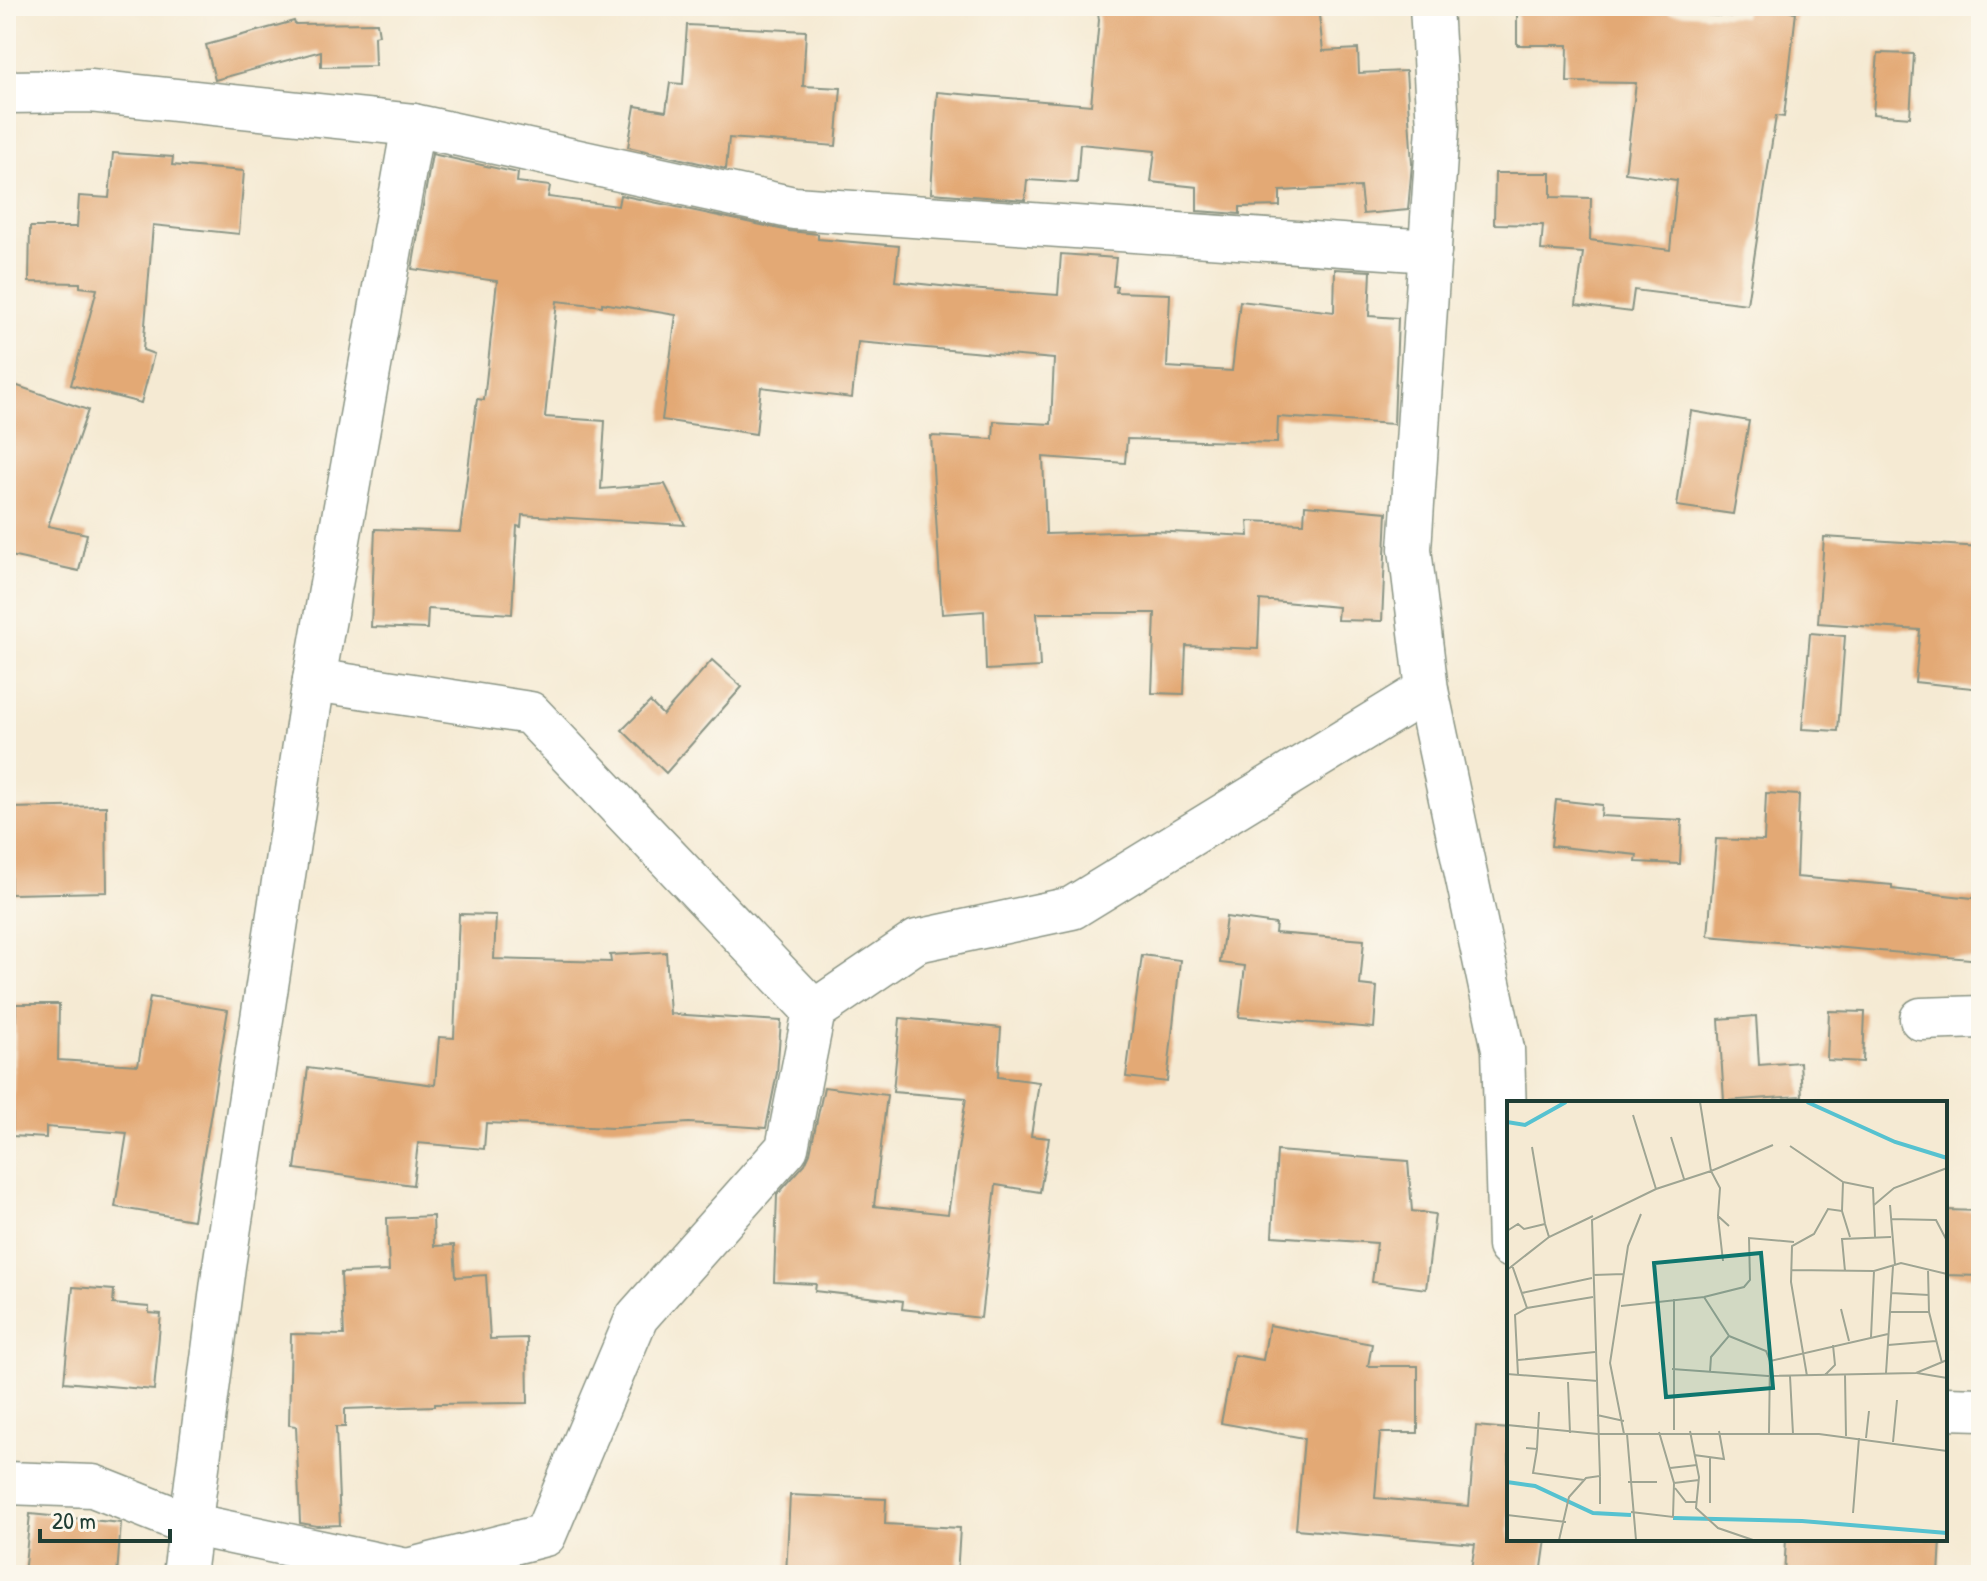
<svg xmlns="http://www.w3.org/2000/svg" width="1987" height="1581" viewBox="0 0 1987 1581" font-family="'Patrick Hand',sans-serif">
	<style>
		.building { fill: #e3a974 }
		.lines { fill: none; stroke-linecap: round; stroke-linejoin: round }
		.minor-casing { stroke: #8a9484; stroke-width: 45 }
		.minor { stroke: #fff; stroke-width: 42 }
		.inset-river { fill: none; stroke: #56c2d0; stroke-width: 4 }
		.inset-road { fill: none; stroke: #9fa593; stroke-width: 2 }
		.view { fill: #0f766e; fill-opacity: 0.15; stroke: #0f766e; stroke-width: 4 }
		.inset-edge { fill: none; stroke: #1f3d34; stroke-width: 4 }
	</style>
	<rect width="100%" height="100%" fill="#fbf7ec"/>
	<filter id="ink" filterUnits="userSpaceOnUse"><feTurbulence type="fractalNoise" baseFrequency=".0125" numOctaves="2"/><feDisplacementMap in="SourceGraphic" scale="16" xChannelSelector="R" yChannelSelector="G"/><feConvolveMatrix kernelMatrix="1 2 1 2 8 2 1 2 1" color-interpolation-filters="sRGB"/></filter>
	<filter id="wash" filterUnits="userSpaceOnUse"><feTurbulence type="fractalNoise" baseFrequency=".006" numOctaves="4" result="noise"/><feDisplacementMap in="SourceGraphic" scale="32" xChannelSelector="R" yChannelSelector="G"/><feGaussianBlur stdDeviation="1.8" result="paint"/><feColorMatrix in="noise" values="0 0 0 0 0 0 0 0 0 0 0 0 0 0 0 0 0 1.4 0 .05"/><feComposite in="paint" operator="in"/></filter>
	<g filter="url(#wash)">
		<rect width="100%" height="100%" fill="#f5ead3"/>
		<g id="blocks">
			<g class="building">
				<path d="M1097,6H1318L1323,51L1358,49L1359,73L1406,71L1412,164L1408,210L1363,214L1360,187L1280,191V206L1240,207V214L1197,211V187L1151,182L1155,151L1080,144L1077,183L1027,180L1025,200L931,193L937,92L1091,105L1099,20Z"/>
				<path d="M1517,6H1669V13L1744,17L1746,6L1796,12L1784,117L1776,116L1747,304L1634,290L1631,312L1576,305L1583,253L1541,250L1543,225L1494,224L1495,173H1551V197L1591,198L1590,240L1670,250L1677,180L1625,173L1636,83L1567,82L1568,45H1517Z"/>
				<path d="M294,21L295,24L377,23L379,35L374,36L375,66L321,67V51L215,80L206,45Z"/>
				<path d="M687,25L806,31L803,86L841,88L836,146L729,138L726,169L628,147L635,106L666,111L670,83L683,84Z"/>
				<path d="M1878,53L1914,54L1910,117L1873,114Z"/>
				<path d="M113,153L173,157L172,165L244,171L239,234L153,225L143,350L154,354L141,403L71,385L97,289L80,287V283L29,282L30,227H77L79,196L109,198Z"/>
				<path d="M432,154L518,173L517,182L550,186L548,197L618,206L620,195L789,231L818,234V239L899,246L895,281L968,289L1058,295L1061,254L1116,258L1113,286H1117L1116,292L1170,294L1167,367L1232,371L1240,301L1334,312L1335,269L1371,271L1369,316L1398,318L1394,424L1278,417L1277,443L1127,439L1125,463L1043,457L1046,534L1152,531L1249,536L1248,521L1304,523L1305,505L1387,512L1382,621L1337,620L1338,607L1260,600L1258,649L1186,646L1184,694L1152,693L1155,613H1037L1040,667L986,670L984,611L942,614L931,436L993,439L994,421L1051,424L1054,359L858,342L852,398L761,387L756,434L662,420L676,315L602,303V306L557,301L545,417L605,421L601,489L665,484L685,525L522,515L521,527L517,526L512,614L428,609L427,629L371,627L375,529L460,532L477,399L484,400L497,281L412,269Z"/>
				<path d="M6,382L88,410L48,526L87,534L79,571L6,555Z"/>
				<path d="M1691,411L1749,421L1733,514L1677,506Z"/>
				<path d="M1824,537L1981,547V689L1915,682L1920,630L1818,623Z"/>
				<path d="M1810,633L1845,636L1838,731L1802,729Z"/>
				<path d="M712,660L742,687L666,773L622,730L650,702L663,715Z"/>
				<path d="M1766,793L1799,795L1796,877L1892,885V889L1981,899V960L1708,936L1716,839L1764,841Z"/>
				<path d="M1556,800L1602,805L1601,816L1682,820L1680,864L1636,862L1637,855L1551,846Z"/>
				<path d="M106,806L107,892L11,894L9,808Z"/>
				<path d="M459,914L496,915L494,959L611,962L610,955L666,952L670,1014L781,1021L777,1073L766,1128L689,1123L613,1128L486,1123L484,1149L418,1143L413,1185L295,1169L308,1068L435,1085L439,1037L454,1038Z"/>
				<path d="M1226,917L1276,924L1275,933L1364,940L1360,985L1377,987L1374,1028L1239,1017L1245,966L1220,963Z"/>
				<path d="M1142,955L1180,960L1167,1082L1126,1077Z"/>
				<path d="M150,997L228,1010L193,1220L115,1207L127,1133L46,1127V1138L12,1136L16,1004H59L58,1060L138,1065Z"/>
				<path d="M1829,1011L1865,1012L1863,1062L1827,1060Z"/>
				<path d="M1756,1016L1759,1065L1800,1062L1802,1096L1724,1101L1719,1019Z"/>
				<path d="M900,1018L1001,1028L998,1077L1039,1082L1031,1136L1049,1138L1040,1192L996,1185L981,1318L902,1309L903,1301L815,1291L816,1284L774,1282L777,1195L805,1164L810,1153L824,1087L887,1095L874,1206L948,1214L966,1098L893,1092Z"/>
				<path d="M1277,1151L1408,1161L1412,1211L1435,1214L1426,1289L1372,1282L1377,1243L1272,1236Z"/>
				<path d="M1945,1210L1981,1211V1276L1945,1275Z"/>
				<path d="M433,1216L434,1246L454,1245L456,1277L486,1275L490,1339L527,1338L528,1403L435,1404V1406L345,1409V1427H336L340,1525L317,1526L300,1523L296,1426L289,1425L291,1334L344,1335L341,1273L389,1271L387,1218Z"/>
				<path d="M73,1287L114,1290L113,1304L149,1307V1313L161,1314L154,1390L64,1382Z"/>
				<path d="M1269,1325L1372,1344L1368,1366H1418V1433H1380L1375,1498L1469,1506L1476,1426L1509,1429V1539H1546L1541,1575H1470L1475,1544L1296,1529L1304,1438L1221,1423L1234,1355L1263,1360Z"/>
				<path d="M790,1495L886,1499L885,1524L960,1528L957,1575H786Z"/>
				<path d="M30,1514L121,1523L117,1575H24Z"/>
				<path d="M1786,1539H1941L1939,1575H1784Z"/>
			</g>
		</g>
	</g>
	<g filter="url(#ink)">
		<use href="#blocks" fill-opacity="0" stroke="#8a9484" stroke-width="2"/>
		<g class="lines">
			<g class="minor-casing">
				<g id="minor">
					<path d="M6,92L90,91L413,125L794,208L1430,251"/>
					<path d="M314,680L530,713L814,1011L917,941L1072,908L1427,690L1410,549L1438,127L1431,6"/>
					<path d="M1427,690L1503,1049L1509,1246"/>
					<path d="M1921,1019L1981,1017"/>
					<path d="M1945,1408L1981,1409"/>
					<path d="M6,1483L93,1486L189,1524L407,1570V1575"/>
					<path d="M407,1570L545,1535L637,1317L787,1148L814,1011"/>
					<path d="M184,1575L224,1266L314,680L413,125"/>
				</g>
			</g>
			<use href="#minor" class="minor"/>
		</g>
	</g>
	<g transform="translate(1507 1101)">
		<rect width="440" height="440" fill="#f5ead3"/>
		<path class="inset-river" d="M300,1L388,41L440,57M0,21L18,24L59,1M0,381L28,385L86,412L124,414M166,417L295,420L440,432"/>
		<path class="inset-road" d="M126,14L149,88M164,36L177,78M283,45L336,81L335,110L343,136M25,46L38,123M336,81L366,87L368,136M367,104L387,87L440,67M383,104L388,164M211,116L216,160M384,118L429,119L440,140M222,125L211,115L213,87L204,70L266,44M0,130L11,123L17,128L38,123L42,136M5,164L20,207M0,169L42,136L86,115M284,169L367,170L394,162L440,173M338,170L335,138L384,136M86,174L117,173M15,192L85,177M384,192L422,194M197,196L237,186L243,179L242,137L287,141M114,205L197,196L222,235L204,256L203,271M334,208L342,240M383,211L386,165M422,211L435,262M222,235L259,250L263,260M364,236L367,170M381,244L429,240M11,259L88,251M165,268L261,275L409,272L440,259M379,272L383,211H422L421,168M410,272L440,277M0,273L91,280M338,273L339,335M11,274L8,214L20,207L86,196M318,274L328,264L326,244M283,275L286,333M300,275L284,181L285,145L307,133L321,108L335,110M61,281L63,332M90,314L117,320M0,324L91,333H312L440,350M167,329V198M183,330L192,376L189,407L211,427L246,439M262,332L263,260L381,233M117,333L103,262L121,145L134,113M120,333L129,439M359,337L362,310M386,341L390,299M19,347L30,348L32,311M30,348L26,372L77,379M187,354L217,358L212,330M203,356V402M163,367L190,364M93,375V403M121,381H150M167,382L192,379M168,387L179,401H189M124,411L166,416L167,382L152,331M346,412L352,337M0,414L59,421M52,439L62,396L79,377L93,375L85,119L149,88L204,70L193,1"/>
		<path class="view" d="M254,152L266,287L159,296L147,162Z"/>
		<rect width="440" height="440" class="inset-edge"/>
	</g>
	<rect width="1987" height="1581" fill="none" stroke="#fbf7ec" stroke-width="32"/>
	<path d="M40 1529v12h130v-12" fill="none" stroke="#1f3d34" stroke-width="4"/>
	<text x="52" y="1529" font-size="24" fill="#1f3d34" stroke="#fbf7ec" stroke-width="6" paint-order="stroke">20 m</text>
</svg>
